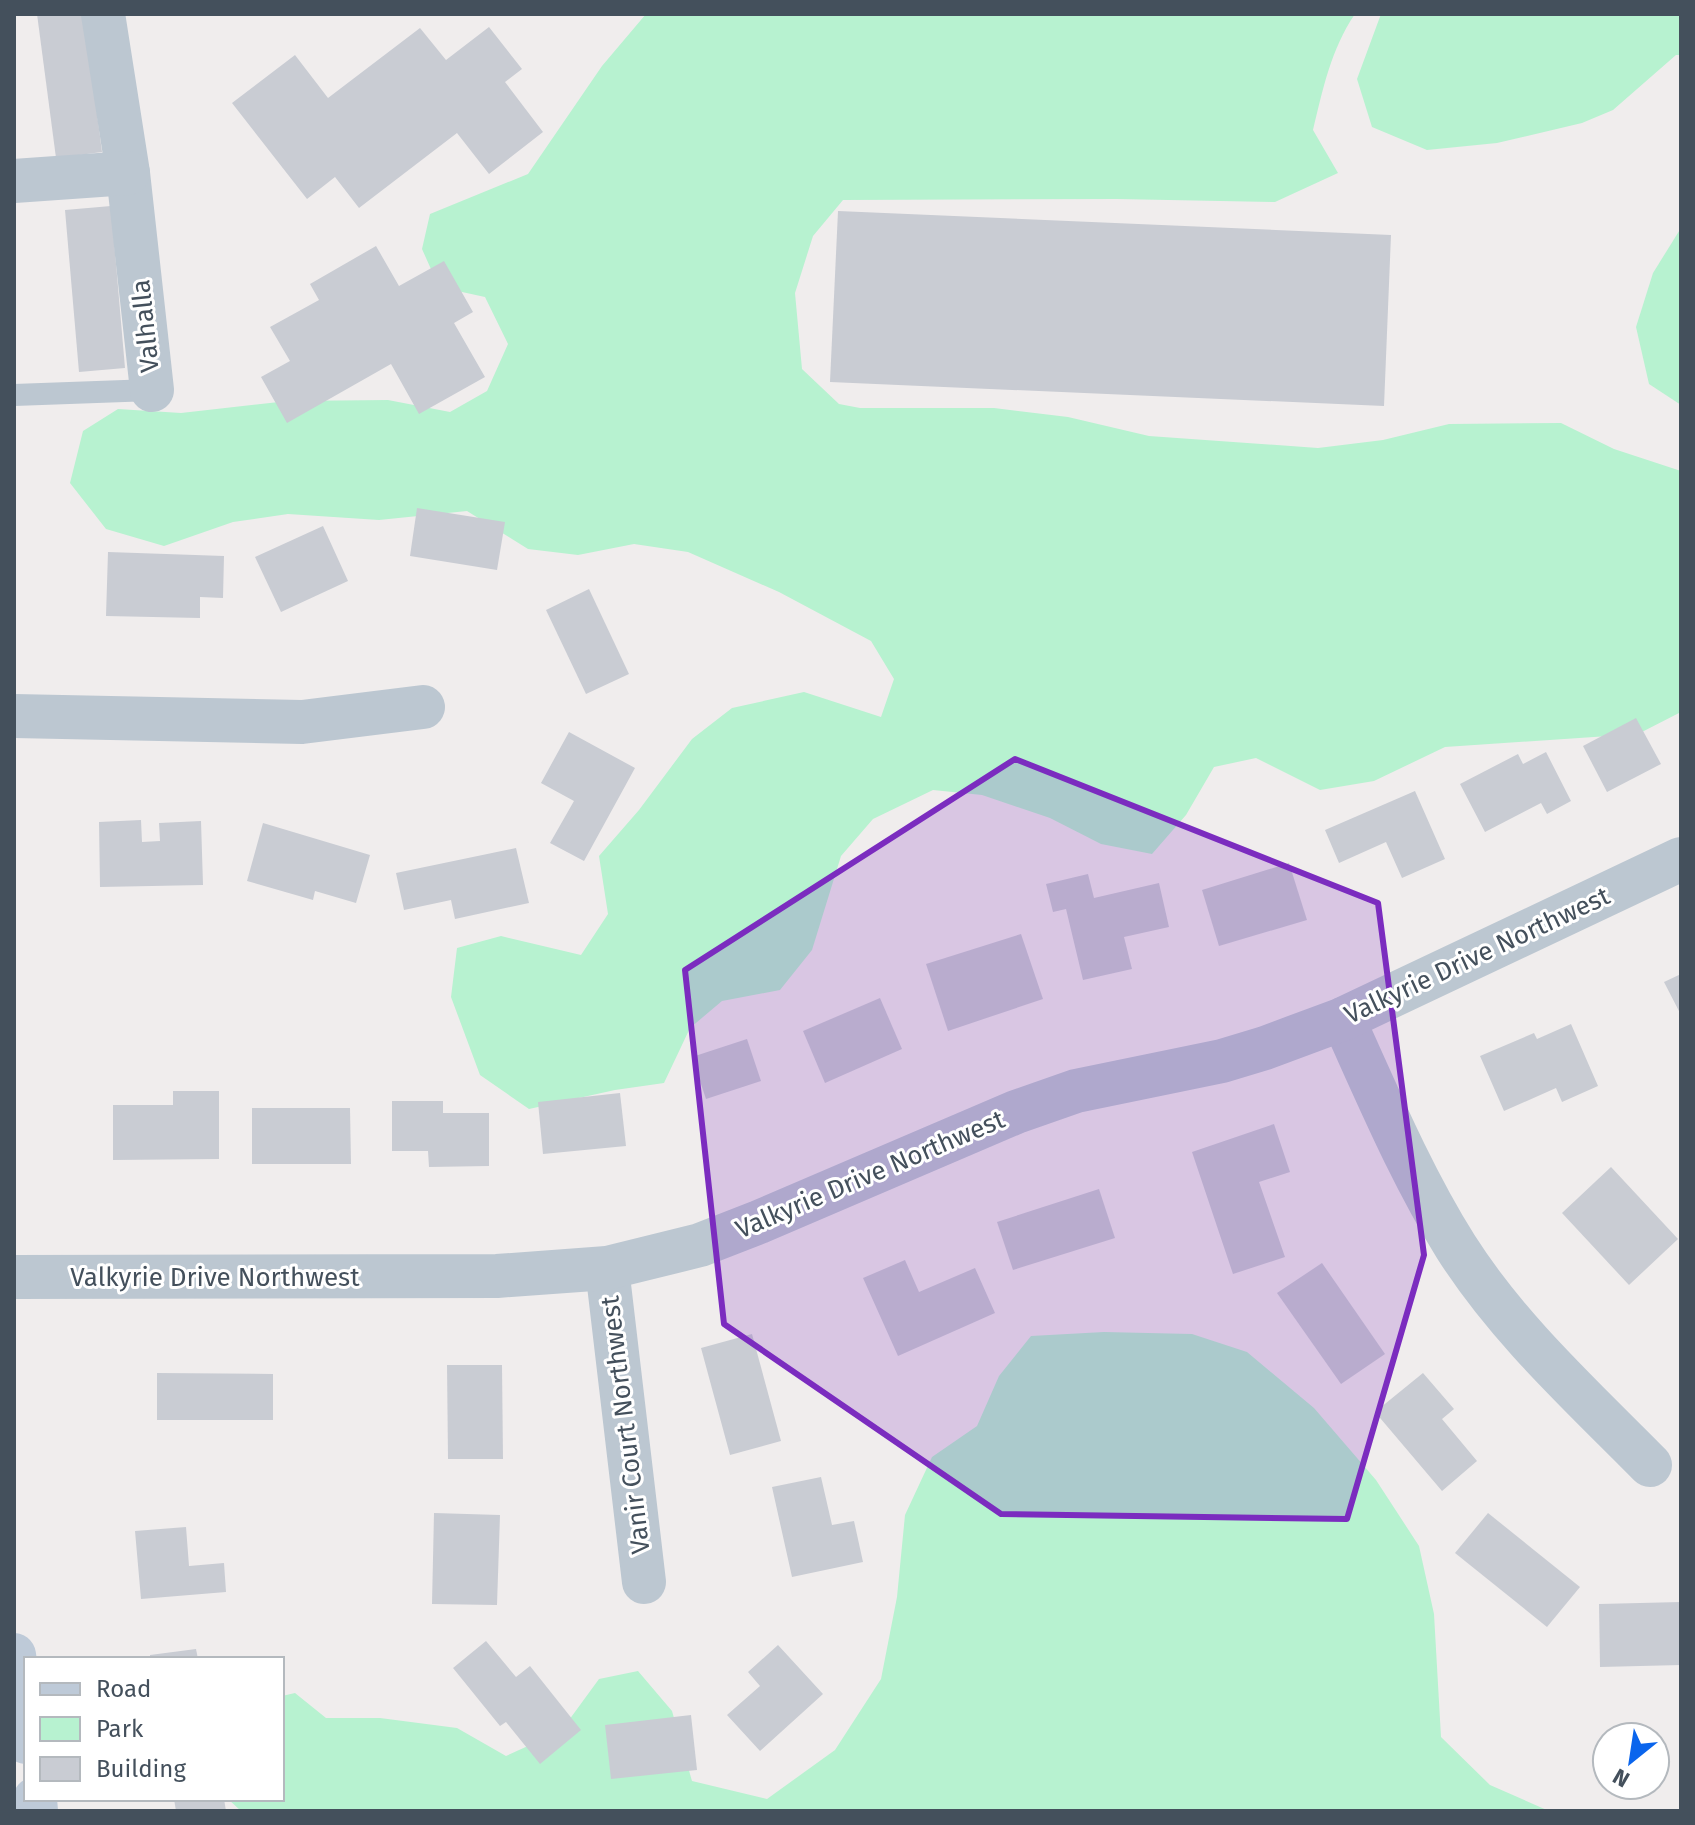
<svg xmlns="http://www.w3.org/2000/svg" width="1695" height="1825" viewBox="0 0 1695 1825" font-family="'Fira Sans',sans-serif">
	<style>
		.green { fill: #b7f2d0 }
		.building { fill: #c9ccd3 }
		.lines { fill: none; stroke-linecap: round; stroke-linejoin: round }
		.lane { stroke: #bcc7d1; stroke-width: 22 }
		.street { stroke: #bcc7d1; stroke-width: 44 }
		.secondary { stroke: #becad8; stroke-width: 44 }
		.marked { fill: #7b2cbf; fill-opacity: 0.2; stroke: #7b2cbf; stroke-width: 6; stroke-linejoin: round }
		.labels { text-anchor: middle; stroke-width: 6; stroke-linejoin: round; paint-order: stroke }
		.street-label { font-size: 26px; fill: #44505c; stroke: #fff }
	</style>
	<rect width="100%" height="100%" fill="#f0eded"/>
	<g class="green">
		<path d="M646,14H1355C1331,49 1323,89 1313,130L1338,173L1275,202L1117,199L843,200L813,236L795,293L802,369L839,404L860,408H994L1068,417L1149,436L1318,448L1383,440L1449,424L1561,423L1614,449L1681,471V712L1638,734L1445,747L1374,781L1320,790L1256,758L1214,767L1186,815L1152,854L1101,844L1050,818L982,795L933,790L873,819L841,856L812,950L780,990L722,1001L690,1028L664,1083L615,1090L529,1109L480,1075L451,997L457,948L501,936L581,955L608,914L599,856L639,810L692,739L732,708L804,692L881,717L894,679L871,641L779,592L688,552L634,544L578,555L528,549L467,511L379,520L288,514L233,522L164,546L106,529L70,483L83,431L118,409L181,413L288,401L388,400L450,412L487,391L508,344L485,297L439,287L422,249L430,214L528,174L602,66Z"/>
		<path d="M1381,14H1681V55H1676L1613,110L1582,123L1497,143L1427,150L1372,127L1357,79Z"/>
		<path d="M1681,228V405L1649,384L1636,327L1653,273Z"/>
		<path d="M1104,1332L1192,1334L1247,1352L1314,1408L1376,1480L1419,1546L1434,1614L1441,1737L1490,1785L1549,1811H241L228,1799H282V1696L295,1693L326,1718H380L457,1728L506,1756L561,1731L599,1679L638,1671L672,1711L692,1781L767,1799L835,1750L881,1679L897,1597L905,1515L932,1457L977,1426L999,1376L1031,1336Z"/>
	</g>
	<g class="building">
		<path d="M37,14H84L102,152L56,158Z"/>
		<path d="M489,27L522,69L505,82L543,132L489,174L457,133L359,208L335,177L307,199L232,103L295,55L328,98L420,28L446,60Z"/>
		<path d="M111,206L125,368L79,372L65,210Z"/>
		<path d="M838,211L1391,235L1384,406L830,382Z"/>
		<path d="M376,246L399,286L444,261L473,312L454,323L485,377L419,414L391,364L287,423L261,377L290,361L270,327L319,300L310,284Z"/>
		<path d="M417,508L505,522L497,570L410,556Z"/>
		<path d="M323,526L348,581L281,612L255,557Z"/>
		<path d="M108,552L224,556L223,598L200,597V618L106,616Z"/>
		<path d="M589,589L629,674L586,694L546,610Z"/>
		<path d="M1636,718L1661,764L1607,792L1583,746Z"/>
		<path d="M569,732L635,768L584,861L550,843L574,801L541,783Z"/>
		<path d="M1546,752L1571,801L1547,814L1541,803L1485,832L1460,784L1518,754L1523,764Z"/>
		<path d="M1415,791L1445,859L1402,878L1386,842L1339,863L1325,830Z"/>
		<path d="M141,820L142,842L160,841L159,823L201,821L203,885L100,887L99,822Z"/>
		<path d="M263,823L370,855L356,903L315,891L313,900L247,881Z"/>
		<path d="M516,848L529,903L455,919L451,900L404,910L396,873Z"/>
		<path d="M1289,863L1307,920L1219,946L1202,890Z"/>
		<path d="M1088,874L1094,898L1159,883L1169,927L1124,937L1132,969L1083,980L1066,909L1053,912L1046,884Z"/>
		<path d="M1021,934L1043,999L948,1031L926,964Z"/>
		<path d="M1681,974V1015L1664,982Z"/>
		<path d="M880,998L902,1049L825,1083L803,1031Z"/>
		<path d="M1571,1024L1598,1086L1562,1102L1556,1088L1504,1111L1480,1056L1534,1033L1537,1039Z"/>
		<path d="M747,1039L761,1081L706,1099L692,1057Z"/>
		<path d="M173,1091H219V1159L113,1160V1105H173Z"/>
		<path d="M620,1093L626,1146L543,1154L538,1102Z"/>
		<path d="M392,1101H443V1113H489V1166L429,1167L428,1151H392Z"/>
		<path d="M252,1108H350L351,1164H252Z"/>
		<path d="M1274,1124L1290,1172L1259,1182L1285,1257L1233,1274L1192,1152Z"/>
		<path d="M1611,1167L1678,1239L1629,1285L1562,1213Z"/>
		<path d="M1099,1189L1115,1238L1013,1270L997,1222Z"/>
		<path d="M905,1260L919,1292L975,1268L995,1313L898,1356L863,1278Z"/>
		<path d="M1322,1263L1385,1354L1341,1384L1277,1293Z"/>
		<path d="M752,1334L781,1441L730,1455L701,1348Z"/>
		<path d="M447,1365H502L503,1459H448Z"/>
		<path d="M157,1373L273,1374V1420H157Z"/>
		<path d="M1423,1373L1454,1409L1442,1419L1477,1461L1442,1491L1375,1412Z"/>
		<path d="M821,1477L832,1525L854,1521L863,1562L792,1577L772,1487Z"/>
		<path d="M434,1513L500,1515L497,1605L432,1604Z"/>
		<path d="M1488,1513L1580,1587L1547,1627L1455,1553Z"/>
		<path d="M186,1527L189,1566L224,1563L226,1592L141,1599L135,1531Z"/>
		<path d="M1681,1602V1665L1600,1667L1599,1604Z"/>
		<path d="M486,1641L516,1677L530,1666L581,1730L540,1764L506,1722L500,1726L453,1668Z"/>
		<path d="M778,1645L823,1694L760,1751L727,1715L760,1686L748,1672Z"/>
		<path d="M196,1649L198,1659H150V1655Z"/>
		<path d="M691,1715L697,1770L611,1779L605,1725Z"/>
		<path d="M174,1799H224L226,1811H176Z"/>
	</g>
	<g class="lines">
		<path class="lane" d="M14,395L152,390"/>
		<g class="street">
			<path d="M103,14L128,173L152,390"/>
			<path d="M14,181L128,173"/>
			<path d="M14,716L302,722L423,707"/>
			<path d="M1343,1019C1378,1096 1411,1175 1456,1247C1508,1329 1582,1396 1650,1465"/>
			<path d="M607,1268L644,1582"/>
			<path d="M14,1277L497,1276L607,1268L700,1245L759,1222L1016,1112L1076,1091L1222,1061L1265,1048L1343,1019L1681,859"/>
		</g>
		<g class="secondary">
			<path d="M14,1655L26,1742"/>
			<path d="M35,1799L36,1811"/>
		</g>
	</g>
	<path class="marked" d="M1015,759L1378,903L1424,1255L1347,1519L1001,1514L724,1324L685,970Z"/>
	<g class="labels">
		<g class="street-label">
			<text transform="translate(145 326) rotate(-96)" y="9">Valhalla</text>
			<text transform="translate(1477 955) rotate(-25)" y="9">Valkyrie Drive Northwest</text>
			<text transform="translate(870 1174) rotate(-23)" y="9">Valkyrie Drive Northwest</text>
			<text x="215" y="1286">Valkyrie Drive Northwest</text>
			<text transform="translate(625 1425) rotate(-97)" y="9">Vanir Court Northwest</text>
		</g>
	</g>
	<rect width="1695" height="1825" fill="none" stroke="#44505c" stroke-width="32"/>
	<rect x="24" y="1657" width="260" height="144" fill="#ffffff" stroke="#b4b9be" stroke-width="2"/>
	<rect x="40" y="1683" width="40" height="12" fill="#becad8" stroke="#b4b9be" stroke-width="2"/>
	<text x="96" y="1697" font-size="24" fill="#44505c">Road</text>
	<rect x="40" y="1717" width="40" height="24" fill="#b7f2d0" stroke="#b4b9be" stroke-width="2"/>
	<text x="96" y="1737" font-size="24" fill="#44505c">Park</text>
	<rect x="40" y="1757" width="40" height="24" fill="#c9ccd3" stroke="#b4b9be" stroke-width="2"/>
	<text x="96" y="1777" font-size="24" fill="#44505c">Building</text>
	<g transform="translate(1631 1761) rotate(210)"><circle r="38" fill="#ffffff" stroke="#b4b9be" stroke-width="2"/>
	<path d="M0-6L14 30L0 20L-14 30Z" fill="#0a65ed"/>
	<text y="-12" font-size="22" font-weight="bold" text-anchor="middle" fill="#44505c">N</text>
	</g>
</svg>
